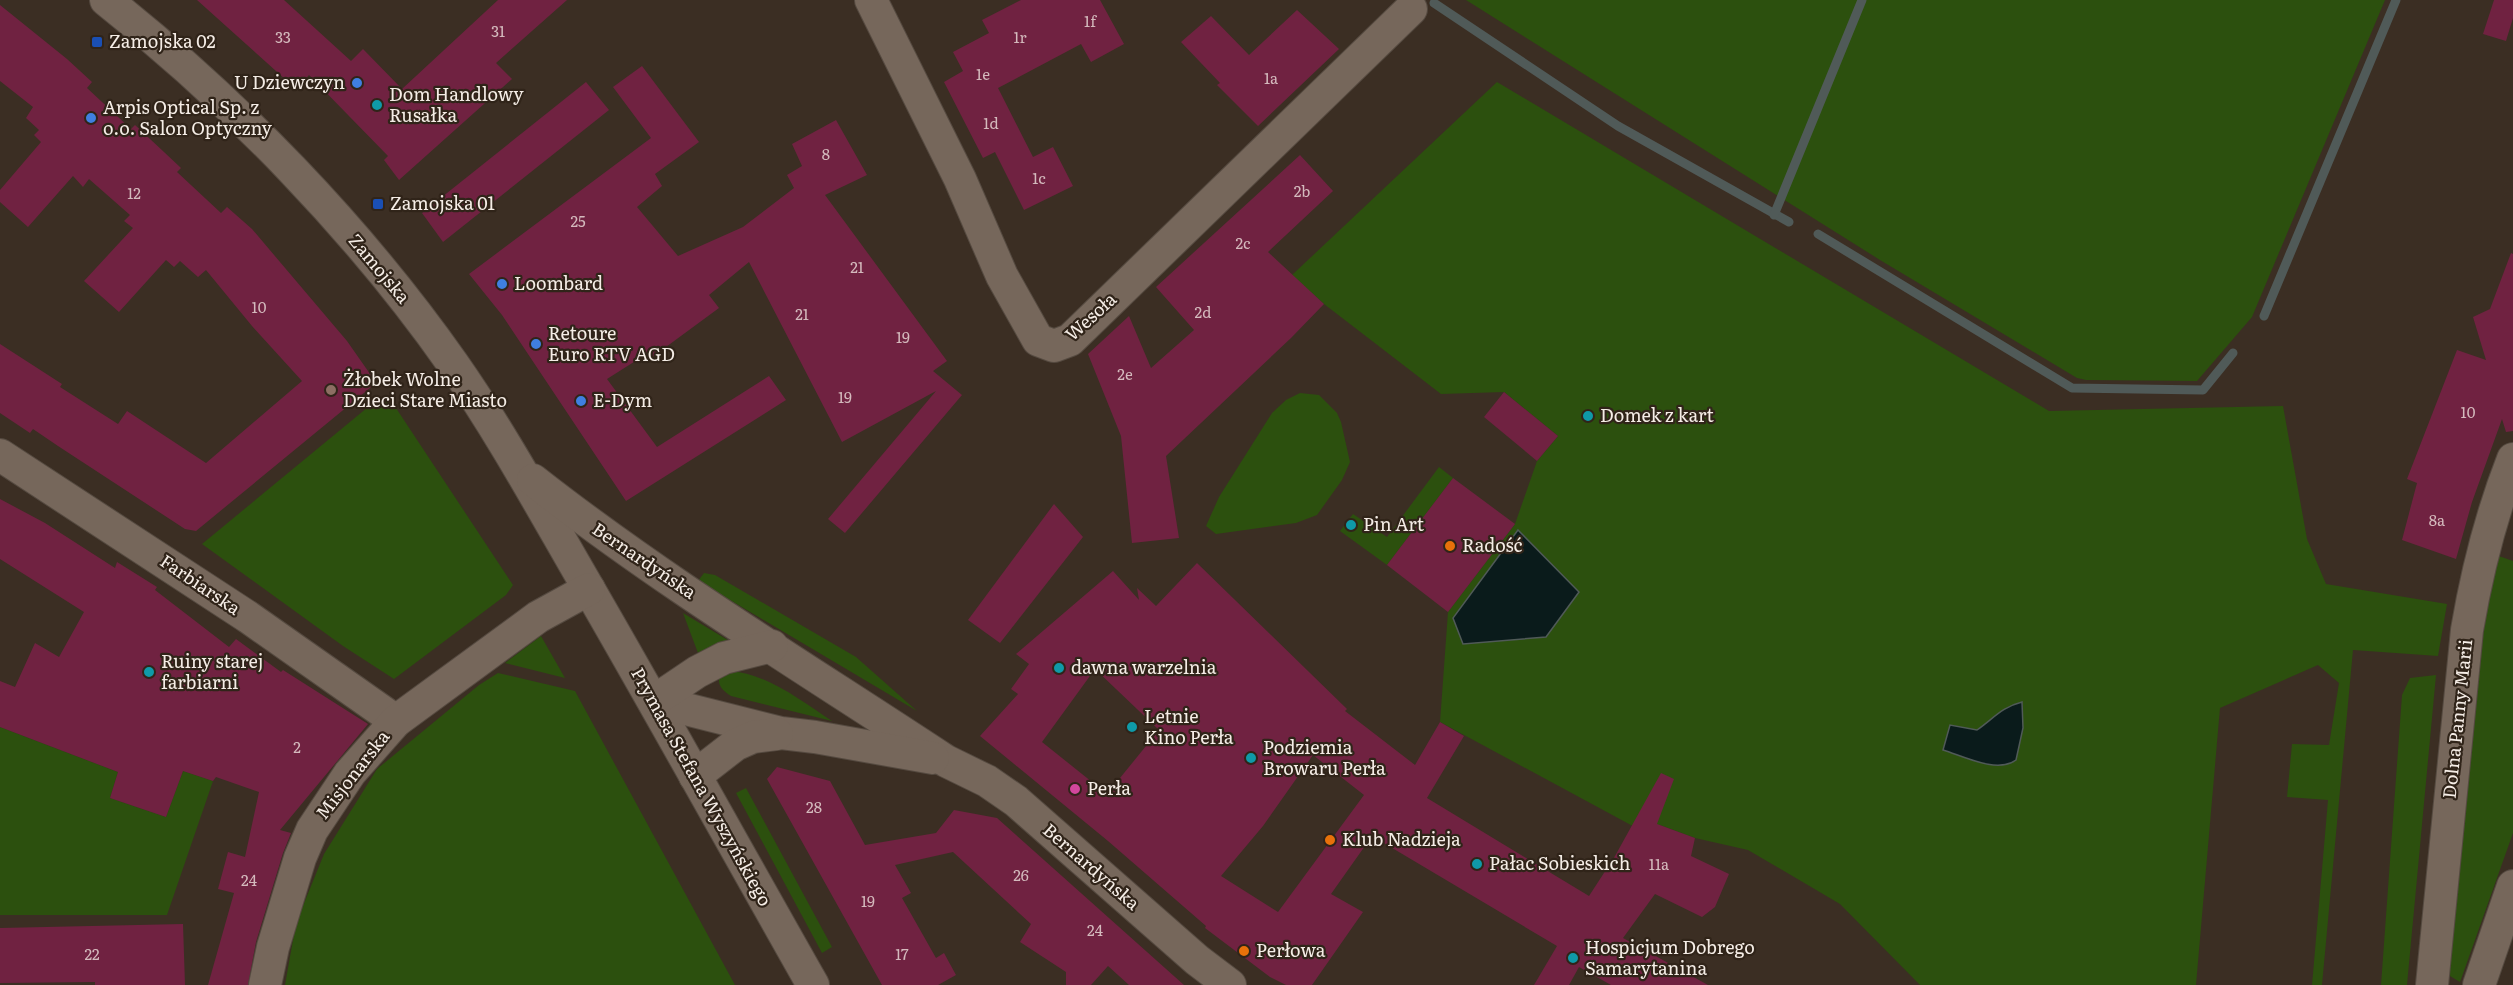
<svg xmlns="http://www.w3.org/2000/svg" width="2513" height="985" viewBox="0 0 2513 985" font-family="Literata,serif">
	<style>
		.green { fill: #2c500e }
		.water { fill: #0a1b1b; stroke: #505a58; stroke-width: 1.5 }
		.lines { fill: none; stroke-linecap: round; stroke-linejoin: round }
		.stream { stroke: #505a58; stroke-width: 9 }
		.building { fill: #702241; fill-rule: evenodd }
		.street-casing { stroke: #554a40; stroke-width: 34 }
		.street { stroke: #76675b; stroke-width: 32 }
		.transit-dot { fill: #1a4fb4; stroke: #302419; stroke-width: 2 }
		.shop-dot { fill: #3f7fe0; stroke: #302419; stroke-width: 2 }
		.culture-dot { fill: #0f9aa8; stroke: #302419; stroke-width: 2 }
		.education-dot { fill: #8d6e63; stroke: #302419; stroke-width: 2 }
		.food-dot { fill: #e8710a; stroke: #302419; stroke-width: 2 }
		.hotel-dot { fill: #d1479c; stroke: #302419; stroke-width: 2 }
		.labels { text-anchor: middle; stroke-width: 4.5; stroke-linejoin: round; paint-order: stroke }
		.number-label { font-size: 15px; fill: #d4babd }
		.poi-label { font-size: 18px; fill: #f5ede6; stroke: #302419; text-anchor: start }
		.street-label { font-size: 18px; fill: #f5ede6; stroke: #302419 }
	</style>
	<rect width="100%" height="100%" fill="#3b2e23"/>
	<g class="green">
		<path d="M1466,0H2385L2252,317L2197,381L2086,380L2077,378L1880,260Z"/>
		<path d="M1497,82L2049,411L2283,406L2307,539L2326,584L2447,604L2438,656L2353,650L2322,985H2312L2328,800L2287,797L2292,744L2329,745L2339,683L2318,665L2220,708L2196,985H1920L1840,904L1748,850L1695,838L1660,825L1653,837L1440,722L1448,612L1515,524L1537,461L1558,436L1504,392L1441,394L1324,304L1292,275Z"/>
		<path d="M1300,393L1319,395L1337,413L1341,422L1350,462L1342,480L1317,515L1296,523L1216,534L1206,526L1219,497L1272,413L1286,400Z"/>
		<path d="M379,398L392,402L513,585L506,595L394,679L343,646L202,544Z"/>
		<path d="M1439,467L1453,478L1387,565L1340,531L1353,514L1387,537Z"/>
		<path d="M2493,554L2513,561V833L2460,982L2450,976L2449,942L2457,901L2458,834L2482,597Z"/>
		<path d="M704,573L715,575L856,657L917,711L698,581Z"/>
		<path d="M683,613L731,642L698,653Z"/>
		<path d="M541,636L565,678L505,663Z"/>
		<path d="M729,671C767,673 801,701 832,721L731,696C724,691 718,687 719,678Z"/>
		<path d="M498,673L575,691L735,985H285L296,923L324,854L377,769L479,685Z"/>
		<path d="M2436,675L2407,985H2381L2402,695L2410,678Z"/>
		<path d="M0,727L118,772L110,798L166,817L183,771L213,781L167,915H0Z"/>
		<path d="M746,788L832,947L822,953L736,793Z"/>
	</g>
	<g class="water">
		<path d="M1518,530L1579,592L1546,637L1463,644L1453,618Z"/>
		<path d="M2022,702L2023,728L2016,760C1997,774 1963,756 1943,750L1950,725L1977,730C1994,718 2002,707 2022,702Z"/>
	</g>
	<g class="lines">
		<g class="stream">
			<path d="M1434,3L1618,126L1789,222"/>
			<path d="M1774,215L1862,0"/>
			<path d="M1818,234L2072,388L2203,390L2233,353"/>
			<path d="M2264,316L2396,0"/>
		</g>
	</g>
	<g class="building">
		<path d="M197,0H284L351,61L363,49L402,89L498,0H567L496,63L512,79L399,180L384,160L388,156L309,75L296,89Z"/>
		<path d="M1021,0H1100L1124,44L1091,62L1081,44L998,88L1033,157L1053,147L1073,186L1024,210L995,152L983,158L944,82L963,71L953,52L989,33L982,20Z"/>
		<path d="M2494,0H2513V18L2506,41L2483,34Z"/>
		<path d="M0,5L67,59L92,82L87,88L131,129L135,125L164,152L181,168L177,172L221,213L227,207L252,229L347,341L375,381L370,388L196,531L185,529L58,446L33,429L30,433L0,413V344L62,384L60,387L118,424L127,411L206,463L302,381L252,326L206,270L198,277L180,261L174,267L166,260L119,312L84,281L133,228L124,221L130,215L89,179L83,187L73,176L28,227L0,202V190L41,142L34,135L39,130L26,118L33,107L0,81Z"/>
		<path d="M1297,10L1339,49L1258,126L1217,85L1220,83L1181,42L1211,16L1249,55Z"/>
		<path d="M642,66L699,142L655,174L662,186L637,207L678,256L743,227L794,188L787,175L802,166L792,144L836,120L867,175L825,195L947,361L933,371L962,395L845,533L828,519L936,391L842,442L749,262L709,295L719,308L651,358L648,353L607,379L657,447L769,376L786,400L626,501L502,315L469,274L651,138L613,87Z"/>
		<path d="M586,82L609,110L443,242L422,213Z"/>
		<path d="M1300,155L1333,191L1268,252L1324,304L1291,338L1166,456L1179,538L1132,543L1121,436L1088,354L1129,316L1151,368L1194,330L1156,287Z"/>
		<path d="M2511,253L2513,254V431L2506,432L2502,419L2472,502L2456,559L2402,540L2417,483L2407,479L2457,350L2486,360L2473,317L2490,309Z"/>
		<path d="M1504,392L1558,436L1537,461L1484,417Z"/>
		<path d="M1453,478L1515,524L1448,612L1387,565Z"/>
		<path d="M0,499L45,523L115,568L117,562L157,587L155,590L229,647L236,639L281,672L283,670L368,724L280,830L291,833L283,853L256,942L248,985H208L234,893L218,889L228,852L245,857L259,792L216,777L213,781L183,771L166,817L110,798L118,772L0,727V681L15,687L35,643L59,657L84,612L0,559Z"/>
		<path d="M1054,504L1083,537L1000,643L968,620Z"/>
		<path d="M1197,563L1347,709L1345,711L1415,765L1440,722L1464,736L1427,798L1589,896L1615,856L1661,773L1674,779L1657,824L1695,838L1691,856L1729,874L1715,907L1702,917L1655,894L1623,938L1708,985H1611L1579,967L1569,985H1534L1557,946L1372,836L1331,894L1363,912L1312,985H1286L1270,977L1205,928L1206,926L1108,841L980,736L1018,694L1011,689L1029,664L1016,654L1113,571L1139,600L1137,588L1156,606ZM1095,669L1159,730L1107,794L1042,742ZM1313,755L1364,795L1278,912L1221,876L1263,826Z"/>
		<path d="M777,767L830,781L865,845L936,833L954,810L997,818L1184,985H1129L1108,966L1091,985H1066V972L1020,942L1031,924L953,852L895,865L911,893L902,898L936,958L944,953L956,975L938,985H882L767,779Z"/>
		<path d="M183,924L185,985H95V982L0,983V928Z"/>
	</g>
	<g class="lines">
		<g class="street-casing">
			<g id="street">
				<path d="M106,0C234,101 359,230 453,364C502,434 543,510 586,584C663,717 737,851 813,985"/>
				<path d="M871,0L960,179L1002,276L1038,340L1054,346L1070,340L1411,9"/>
				<path d="M0,455L248,617L396,721"/>
				<path d="M533,480C664,583 807,669 946,761L987,781L1016,801L1197,960L1230,985"/>
				<path d="M654,701L781,733L815,737L933,758"/>
				<path d="M654,701L697,672L724,658L772,646"/>
				<path d="M695,776L735,745L753,737L777,734"/>
				<path d="M265,985L273,947L300,858L312,830L350,773L396,721L538,617L589,589"/>
				<path d="M2432,985L2467,630C2477,571 2491,515 2513,459"/>
				<path d="M2479,985L2513,886"/>
			</g>
		</g>
		<use href="#street" class="street"/>
	</g>
	<g class="transit-dot">
		<rect x="91" y="36" width="12" height="12" rx="3"/>
		<rect x="372" y="198" width="12" height="12" rx="3"/>
	</g>
	<g class="shop-dot">
		<circle cx="357" cy="83" r="6"/>
		<circle cx="91" cy="118" r="6"/>
		<circle cx="502" cy="284" r="6"/>
		<circle cx="536" cy="344" r="6"/>
		<circle cx="581" cy="401" r="6"/>
	</g>
	<g class="culture-dot">
		<circle cx="377" cy="105" r="6"/>
		<circle cx="1588" cy="416" r="6"/>
		<circle cx="1351" cy="525" r="6"/>
		<circle cx="1059" cy="668" r="6"/>
		<circle cx="149" cy="672" r="6"/>
		<circle cx="1132" cy="727" r="6"/>
		<circle cx="1251" cy="758" r="6"/>
		<circle cx="1477" cy="864" r="6"/>
		<circle cx="1573" cy="958" r="6"/>
	</g>
	<circle class="education-dot" cx="331" cy="390" r="6"/>
	<g class="food-dot">
		<circle cx="1450" cy="546" r="6"/>
		<circle cx="1330" cy="840" r="6"/>
		<circle cx="1244" cy="951" r="6"/>
	</g>
	<circle class="hotel-dot" cx="1075" cy="789" r="6"/>
	<g class="labels">
		<g class="number-label">
			<text x="1090" y="27">1f</text>
			<text x="498" y="37">31</text>
			<text x="283" y="43">33</text>
			<text x="1020" y="43">1r</text>
			<text x="983" y="80">1e</text>
			<text x="1271" y="84">1a</text>
			<text x="991" y="129">1d</text>
			<text x="826" y="160">8</text>
			<text x="1039" y="184">1c</text>
			<text x="1302" y="197">2b</text>
			<text x="134" y="199">12</text>
			<text x="578" y="227">25</text>
			<text x="1243" y="249">2c</text>
			<text x="857" y="273">21</text>
			<text x="259" y="313">10</text>
			<text x="1203" y="318">2d</text>
			<text x="802" y="320">21</text>
			<text x="903" y="343">19</text>
			<text x="1125" y="380">2e</text>
			<text x="845" y="403">19</text>
			<text x="2468" y="418">10</text>
			<text x="2437" y="526">8a</text>
			<text x="297" y="753">2</text>
			<text x="814" y="813">28</text>
			<text x="1659" y="870">11a</text>
			<text x="1021" y="881">26</text>
			<text x="249" y="886">24</text>
			<text x="868" y="907">19</text>
			<text x="1095" y="936">24</text>
			<text x="92" y="960">22</text>
			<text x="902" y="960">17</text>
		</g>
		<g class="poi-label">
			<text x="109" y="48">Zamojska 02</text>
			<text x="345" y="89" text-anchor="end">U Dziewczyn</text>
			<text x="389" y="101">Dom Handlowy<tspan x="389" dy="21">Rusałka</tspan></text>
			<text x="103" y="114">Arpis Optical Sp. z<tspan x="103" dy="21">o.o. Salon Optyczny</tspan></text>
			<text x="390" y="210">Zamojska 01</text>
			<text x="514" y="290">Loombard</text>
			<text x="548" y="340">Retoure<tspan x="548" dy="21">Euro RTV AGD</tspan></text>
			<text x="343" y="386">Żłobek Wolne<tspan x="343" dy="21">Dzieci Stare Miasto</tspan></text>
			<text x="593" y="407">E-Dym</text>
			<text x="1600" y="422">Domek z kart</text>
			<text x="1363" y="531">Pin Art</text>
			<text x="1462" y="552">Radość</text>
			<text x="161" y="668">Ruiny starej<tspan x="161" dy="21">farbiarni</tspan></text>
			<text x="1071" y="674">dawna warzelnia</text>
			<text x="1144" y="723">Letnie<tspan x="1144" dy="21">Kino Perła</tspan></text>
			<text x="1263" y="754">Podziemia<tspan x="1263" dy="21">Browaru Perła</tspan></text>
			<text x="1087" y="795">Perła</text>
			<text x="1342" y="846">Klub Nadzieja</text>
			<text x="1489" y="870">Pałac Sobieskich</text>
			<text x="1585" y="954">Hospicjum Dobrego<tspan x="1585" dy="21">Samarytanina</tspan></text>
			<text x="1256" y="957">Perłowa</text>
		</g>
		<g class="street-label">
			<text transform="translate(379 269) rotate(50)" y="6">Zamojska</text>
			<text transform="translate(1091 317) rotate(-42)" y="6">Wesoła</text>
			<text transform="translate(644 561) rotate(34)" y="6">Bernardyńska</text>
			<text transform="translate(200 585) rotate(34)" y="6">Farbiarska</text>
			<text transform="translate(2458 719) rotate(-84)" y="6">Dolna Panny Marii</text>
			<text transform="translate(353 775) rotate(-52)" y="6">Misjonarska</text>
			<text transform="translate(701 787) rotate(61)" y="6">Prymasa Stefana Wyszyńskiego</text>
			<text transform="translate(1091 867) rotate(41)" y="6">Bernardyńska</text>
		</g>
	</g>
</svg>
